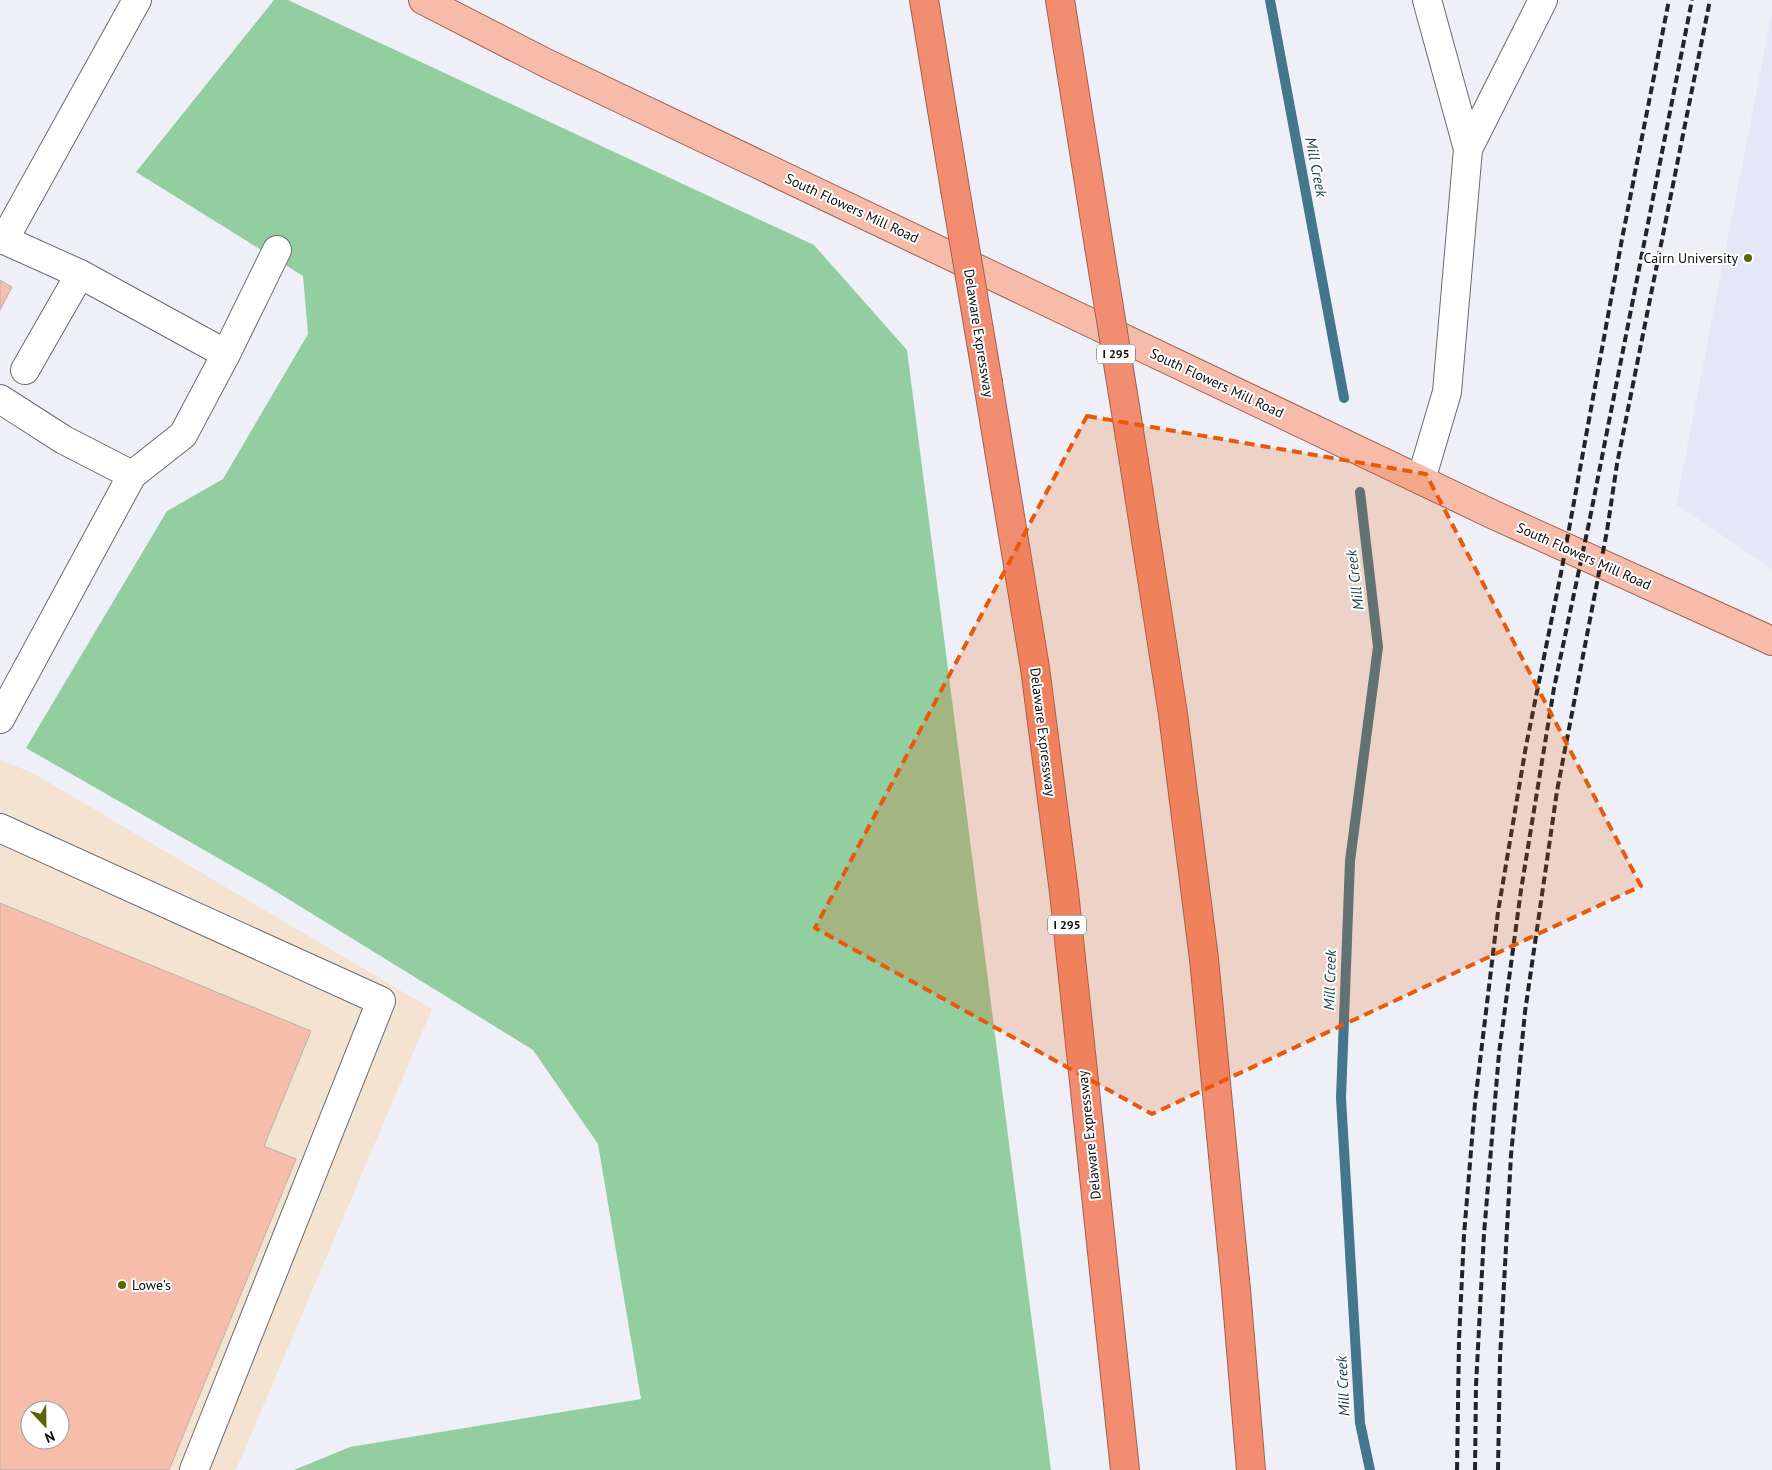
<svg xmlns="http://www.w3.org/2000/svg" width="1772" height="1470" viewBox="0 0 1772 1470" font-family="'PT Sans',sans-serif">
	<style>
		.commercial { fill: #f5e3d2; fill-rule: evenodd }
		.built { fill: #e5e7f6 }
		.green { fill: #93cea1 }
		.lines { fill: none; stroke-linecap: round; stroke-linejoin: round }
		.stream { stroke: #42778d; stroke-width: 10 }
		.building { fill: #f6beaa; stroke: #b9b1ae; fill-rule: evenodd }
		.minor-casing { stroke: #6a6b71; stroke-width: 30 }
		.major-casing { stroke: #a1604e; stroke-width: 30 }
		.highway-casing { stroke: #a1604e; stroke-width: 30 }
		.minor { stroke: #fff; stroke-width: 28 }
		.major { stroke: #f7bbaa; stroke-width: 28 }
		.highway { stroke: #f28d71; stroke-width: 28 }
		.rail { stroke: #232426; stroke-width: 4; stroke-dasharray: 8 4; stroke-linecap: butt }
		.highway-bridge-casing { stroke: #a1604e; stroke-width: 30; stroke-linecap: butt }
		.highway-bridge { stroke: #f28d71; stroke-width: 28 }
		.marked { fill: #e8590c; fill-opacity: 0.2; stroke: #e8590c; stroke-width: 4; stroke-dasharray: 10 6; stroke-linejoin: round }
		.poi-dot { fill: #5c6504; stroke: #fff; stroke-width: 2 }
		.labels { text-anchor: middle; stroke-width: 4; stroke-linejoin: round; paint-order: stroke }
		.shield { fill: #fff; stroke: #545556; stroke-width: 1 }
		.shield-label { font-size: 12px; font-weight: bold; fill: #0b0c0e }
		.street-label { font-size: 14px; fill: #0b0c0e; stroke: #fff }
		.poi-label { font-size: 14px; fill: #0b0c0e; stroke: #fff; text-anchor: end }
		.water-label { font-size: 15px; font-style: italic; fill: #193c4a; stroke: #fff }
	</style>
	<rect width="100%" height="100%" fill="#eff0f7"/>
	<path class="commercial" d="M0,760L33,773L432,1009L236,1470H0ZM30,1410H60V1440H30Z"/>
	<path class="built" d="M1772,12V569L1676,504Z"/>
	<path class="green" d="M274,0H288L814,245L907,350L1051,1470H294L350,1447L641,1399L598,1144L533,1050L267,886L26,748L167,511L223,479L308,334L303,276L136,172Z"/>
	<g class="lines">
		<g class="stream">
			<path d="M1270,0L1344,398"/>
			<path d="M1360,492L1378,647L1350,861L1341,1098L1360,1423L1370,1470"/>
		</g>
	</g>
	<g class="building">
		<path d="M0,280L12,287L0,310Z"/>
		<path d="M0,903L311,1031L264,1146L296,1159L169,1470H0ZM30,1410H60V1440H30Z"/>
	</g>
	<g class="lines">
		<g class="minor-casing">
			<g id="minor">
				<path d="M1468,149L1543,0"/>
				<path d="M0,238L80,274L25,370"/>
				<path d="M4,240L137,0"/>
				<path d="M80,274L226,354"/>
				<path d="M0,399L64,440L132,475L0,719"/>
				<path d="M132,475L183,435L226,354L277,250"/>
				<path d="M1421,480L1447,392L1468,149L1427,0"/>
				<path d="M0,828L381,1001L194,1470"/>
			</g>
		</g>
		<g class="major-casing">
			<path id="major" d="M423,0L548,64L1494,515L1772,641"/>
		</g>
		<g class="highway-casing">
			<g id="highway">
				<path d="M924,0L955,189"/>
				<path d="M1060,0L1099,246"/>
				<path d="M988,383L1035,668L1064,892L1125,1470"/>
				<path d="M1134,462L1173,714L1204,959L1236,1290L1251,1470"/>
			</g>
		</g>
		<use href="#minor" class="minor"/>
		<use href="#major" class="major"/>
		<use href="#highway" class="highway"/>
		<g class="rail">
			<path d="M1457,1470L1459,1340L1464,1235L1475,1103L1498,912L1526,746L1561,573L1622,239L1669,0"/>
			<path d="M1475,1470L1476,1385L1484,1234L1499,1053L1521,890L1554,688L1589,523L1692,0"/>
			<path d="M1498,1470L1500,1358L1511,1155L1525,1012L1557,791L1607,531L1617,464L1710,0"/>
		</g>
		<g class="highway-bridge-casing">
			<g id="highway-bridge">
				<path d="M955,189L988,383"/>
				<path d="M1099,246L1134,462"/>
			</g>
		</g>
		<use href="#highway-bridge" class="highway-bridge"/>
	</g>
	<path class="marked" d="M1087,416L1426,474L1641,886L1152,1114L815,928Z"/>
	<g class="poi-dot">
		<circle cx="1748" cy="258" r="5"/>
		<circle cx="122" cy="1285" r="5"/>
	</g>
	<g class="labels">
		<g class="shield">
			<rect x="1097" y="344.5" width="38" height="19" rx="4"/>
			<rect x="1048" y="915.5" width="38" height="19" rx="4"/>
		</g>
		<g class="shield-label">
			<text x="1116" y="358">I 295</text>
			<text x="1067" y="929">I 295</text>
		</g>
		<g class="street-label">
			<text transform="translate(852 208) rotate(25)" y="5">South Flowers Mill Road</text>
			<text transform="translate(979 333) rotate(81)" y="5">Delaware Expressway</text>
			<text transform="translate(1217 383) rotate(25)" y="5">South Flowers Mill Road</text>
			<text transform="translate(1584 556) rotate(24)" y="5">South Flowers Mill Road</text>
			<text transform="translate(1043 732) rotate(83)" y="5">Delaware Expressway</text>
			<text transform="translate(1089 1135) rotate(-96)" y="5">Delaware Expressway</text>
		</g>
		<g class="poi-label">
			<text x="1738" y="263">Cairn University</text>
			<text x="132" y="1290" text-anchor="start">Lowe's</text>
		</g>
		<g class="water-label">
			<text transform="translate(1316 167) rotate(79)" y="5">Mill Creek</text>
			<text transform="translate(1355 580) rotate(-97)" y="5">Mill Creek</text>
			<text transform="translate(1330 980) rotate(-88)" y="5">Mill Creek</text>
			<text transform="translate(1343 1386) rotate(-93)" y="5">Mill Creek</text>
		</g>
	</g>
	<g transform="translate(45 1425) rotate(158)"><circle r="24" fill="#ffffff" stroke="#9d9e9f"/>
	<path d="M0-4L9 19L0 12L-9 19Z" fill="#5c6504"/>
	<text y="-8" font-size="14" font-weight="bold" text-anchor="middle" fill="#0b0c0e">N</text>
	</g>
</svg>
